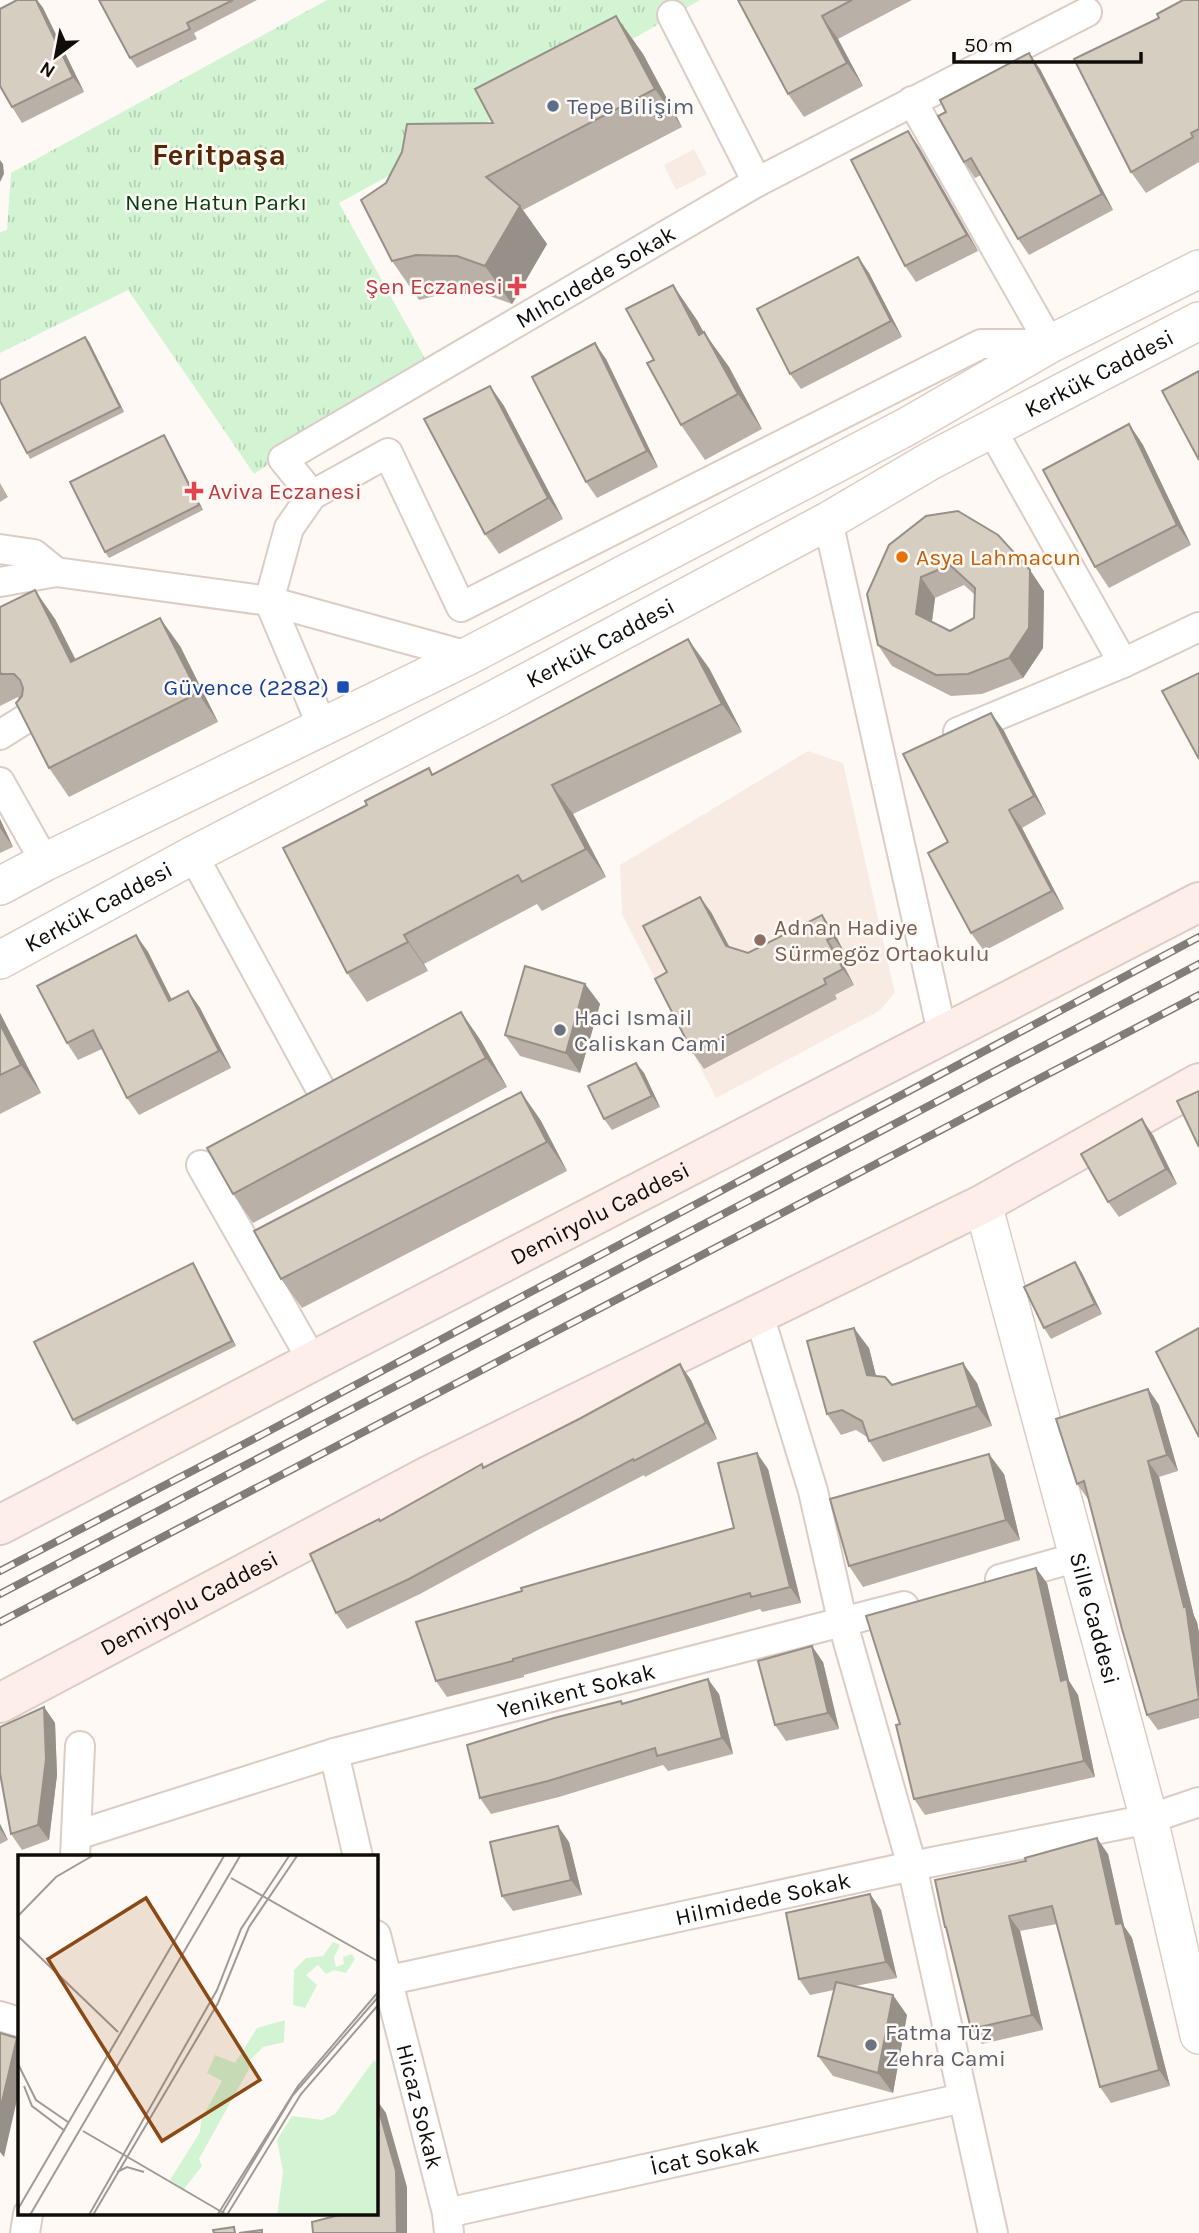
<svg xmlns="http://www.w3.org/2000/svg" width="1199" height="2233" viewBox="0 0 1199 2233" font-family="Karla,sans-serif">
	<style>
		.built { fill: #f8ebe4 }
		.park { fill: url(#park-tufts) }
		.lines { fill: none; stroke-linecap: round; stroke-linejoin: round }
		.minor-casing { stroke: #dbcdc5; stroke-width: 32 }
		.tertiary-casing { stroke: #dbcdc5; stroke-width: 40 }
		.secondary-casing { stroke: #dbcdc5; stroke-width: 42 }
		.minor { stroke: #fff; stroke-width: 28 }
		.tertiary { stroke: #fff; stroke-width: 37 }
		.secondary { stroke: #fdeeea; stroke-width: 38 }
		.rail-casing { stroke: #827d79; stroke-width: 8 }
		.rail { stroke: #fff9f5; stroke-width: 5; stroke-dasharray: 16; stroke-linecap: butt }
		.wall { fill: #b9b1a7; fill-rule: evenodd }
		.shaded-wall { fill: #969088 }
		.building { fill: #d7cec2; stroke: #969088; stroke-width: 2; fill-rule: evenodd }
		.service-dot { fill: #5c6f8a; stroke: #fff9f5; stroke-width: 2.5 }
		.health-dot { fill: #e0444e; stroke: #fff9f5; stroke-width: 2.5 }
		.food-dot { fill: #e8710a; stroke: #fff9f5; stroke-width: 2.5 }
		.transit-dot { fill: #1a4fb4; stroke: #fff9f5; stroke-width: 2.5 }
		.education-dot { fill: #8d6e63; stroke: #fff9f5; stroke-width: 2.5 }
		.worship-dot { fill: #6b7280; stroke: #fff9f5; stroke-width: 2.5 }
		.labels { text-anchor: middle; stroke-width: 5; stroke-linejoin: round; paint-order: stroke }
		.service-label { font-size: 23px; fill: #4e5e75; stroke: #fff9f5; text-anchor: start }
		.park-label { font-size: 23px; fill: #014010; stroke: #fff9f5 }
		.street-label { font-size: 23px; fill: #100c09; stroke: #fff9f5 }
		.health-label { font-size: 23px; fill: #be3a42; stroke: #fff9f5; text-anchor: end }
		.food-label { font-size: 23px; fill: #c56008; stroke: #fff9f5; text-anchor: start }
		.transit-label { font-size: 23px; fill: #164399; stroke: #fff9f5; text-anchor: end }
		.education-label { font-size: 23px; fill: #785e54; stroke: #fff9f5; text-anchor: start }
		.worship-label { font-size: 23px; fill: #5b616d; stroke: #fff9f5; text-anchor: start }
		.district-label { font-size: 30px; font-weight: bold; fill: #552904; stroke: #fff9f5 }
		.inset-road { fill: none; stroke: #9f9a97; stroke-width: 2 }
		.view { fill: #8b4a15; fill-opacity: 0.15; stroke: #8b4a15; stroke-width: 3.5 }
		.inset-edge { fill: none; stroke: #100c09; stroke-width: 3.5 }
	</style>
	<defs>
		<pattern id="park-tufts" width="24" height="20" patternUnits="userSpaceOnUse" patternTransform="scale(1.75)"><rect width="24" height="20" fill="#d2f4d3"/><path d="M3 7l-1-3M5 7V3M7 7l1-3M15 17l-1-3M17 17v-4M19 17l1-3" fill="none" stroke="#b3d0b4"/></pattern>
	</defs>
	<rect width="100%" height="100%" fill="#fff9f5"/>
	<g class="built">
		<path d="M694,149L707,174L676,190L664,165Z"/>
		<path d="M808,751L843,763L895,993L879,1011L716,1098L622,914L620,865Z"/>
	</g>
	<path class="park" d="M327,0H700L528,100L339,203L426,360L254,474L128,290L0,353V232L7,230L11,173Z"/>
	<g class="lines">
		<g class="minor-casing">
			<g id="minor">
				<path d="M672,15L757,182"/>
				<path d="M992,430L1123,663"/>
				<path id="s1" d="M312,495L283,459L757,182L1087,12"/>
				<path d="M828,521L943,1037"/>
				<path d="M0,549L34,554L56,572"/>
				<path d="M0,582L56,572L269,601L468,656"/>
				<path d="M322,726L269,601L289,528L312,495L388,453L461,607L981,344H1050L912,101"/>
				<path d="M958,732L1123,663L1199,627"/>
				<path d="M0,735L27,718"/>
				<path d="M0,782L45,862"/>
				<path d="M193,855L325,1097"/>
				<path d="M201,1165L312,1360"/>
				<path d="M759,1315L813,1491L843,1624L912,1866L993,2233"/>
				<path d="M1000,1579L1078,1557"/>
				<path d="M334,1753L358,1857"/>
				<path id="s2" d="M77,1835L334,1753L904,1606"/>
				<path d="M75,1857L80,1746"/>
				<path id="s3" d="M376,1935L447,2213L449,2233"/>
				<path id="s4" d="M376,1983L912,1866L1149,1819L1199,1802"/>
				<path d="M0,2016L19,2022"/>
				<path id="s5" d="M447,2213L963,2098"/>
				<path d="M25,2233L28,2214"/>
			</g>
		</g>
		<g class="tertiary-casing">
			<g id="tertiary">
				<path d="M0,886L45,862L468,656L906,427L1050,344L1199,269"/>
				<path id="s6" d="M0,960L193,855L497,698L828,521L930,461L1199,321"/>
				<path id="s7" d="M983,1204L1149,1819L1199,2035"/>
			</g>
		</g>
		<g class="secondary-casing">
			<g id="secondary">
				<path id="s8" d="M0,1525C398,1314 801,1112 1199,902"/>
				<path id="s9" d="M0,1703L430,1475L983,1204L1199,1083"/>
			</g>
		</g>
		<use href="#minor" class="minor"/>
		<use href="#tertiary" class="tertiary"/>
		<use href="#secondary" class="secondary"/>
		<g class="rail-casing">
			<g id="rail">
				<path d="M0,1571L265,1433L1199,937"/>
				<path d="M0,1594L1199,964"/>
				<path d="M0,1622L1199,995"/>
			</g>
		</g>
		<use href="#rail" class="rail"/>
	</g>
	<g class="wall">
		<path d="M17,0H37L43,8L84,92L22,123L12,107Z"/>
		<path d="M99,0H257L194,33L197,39L137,68L130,58Z"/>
		<path d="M738,0H912L838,39L863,86L804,117L788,94Z"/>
		<path d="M1199,0V162L1146,193L1131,172L1159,18Z"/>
		<path d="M616,16L643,54L682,127L523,210L547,244L512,304L484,294H443L419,300L392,261L493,123Z"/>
		<path d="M1040,69L1113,210L1029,255L1018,239L981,175L975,178L964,162Z"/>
		<path d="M908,131L919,147L978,251L916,282L905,266Z"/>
		<path d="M858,257L869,273L902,337L801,389L790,374Z"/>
		<path d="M697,320L704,333L729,367L762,429L705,460L681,425L654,360Z"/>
		<path d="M85,337L89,342L124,412L30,459L27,453Z"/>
		<path d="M606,359L658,467L597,498L586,482Z"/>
		<path d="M490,386L504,406L563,519L499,554L485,534Z"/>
		<path d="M1129,424L1143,445L1191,545L1109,588L1095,567Z"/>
		<path d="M164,435L203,510L109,558L105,552Z"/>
		<path d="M0,483L8,497L0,502Z"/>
		<path d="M889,545L1044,591L1043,648L1023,678L982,694L951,696L892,666L878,645ZM964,585L975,595L974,618L950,631L932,622L935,598Z"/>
		<path d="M0,607L55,619L76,660L180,646L218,722L69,797L49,768L18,697L0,706Z"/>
		<path d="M709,668L742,732L573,814L606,877L542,911L537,904L424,964L428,971L367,1002L347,973L429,768L433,775Z"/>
		<path d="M991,713L1004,731L1046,814L1022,828L1064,909L984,951L971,933L948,842Z"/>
		<path d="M0,819L13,847L0,853Z"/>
		<path d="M711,912L729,947L748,953L833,930L844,952L838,955L854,985L835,995L837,999L704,1069L693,1053L667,972Z"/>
		<path d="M136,935L148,952L172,1000L188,991L200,1008L231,1068L139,1115L127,1098L102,1049L78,1060L67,1043Z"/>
		<path d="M585,984L600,1004L580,1073L520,1056L505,1035Z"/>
		<path d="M461,1012L481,1041L507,1087L253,1223L233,1194Z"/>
		<path d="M0,1013L41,1093L0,1114Z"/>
		<path d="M636,1063L644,1073L660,1107L612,1130L604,1119Z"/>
		<path d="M521,1092L541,1121L567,1171L302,1308L281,1279Z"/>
		<path d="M1153,1135L1177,1184L1119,1217L1108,1202Z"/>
		<path d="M1075,1262L1082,1273L1102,1314L1051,1339L1044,1328Z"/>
		<path d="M193,1263L196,1268L236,1346L77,1425L73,1420Z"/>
		<path d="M869,1348L876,1376L892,1385L977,1383L992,1426L883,1462L869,1441L867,1437L856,1430L841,1435L827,1414Z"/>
		<path d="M691,1380L717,1439L645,1477L644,1475L534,1532L420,1594L347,1629L336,1613L380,1521L482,1464L484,1467Z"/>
		<path d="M1148,1389L1159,1405L1178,1471L1159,1477L1194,1616L1197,1622L1199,1633V1718L1158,1730L1147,1715L1088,1499L1077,1484Z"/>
		<path d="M768,1469L801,1603L762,1612L760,1609L524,1675V1677L447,1697L436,1681L734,1528Z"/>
		<path d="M1004,1474L1020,1540L863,1587L849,1566Z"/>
		<path d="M1047,1583L1069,1681L1078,1695L1095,1777L925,1815L914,1799L900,1724Z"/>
		<path d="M823,1662L839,1729L786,1741L775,1725Z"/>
		<path d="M719,1694L733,1754L668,1771L663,1765L559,1797L491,1814L480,1798L621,1701L623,1703Z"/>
		<path d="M44,1707L55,1723L57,1775L49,1840L22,1850L11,1834Z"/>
		<path d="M0,1824L8,1840L0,1844Z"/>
		<path d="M569,1842L582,1895L513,1911L502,1896Z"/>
		<path d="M1108,1854L1124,1926L1132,1938L1170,2086L1111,2103L1100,2087L1057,1924L1020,1931L1043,2030L982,2044L971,2029L948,1931L945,1927Z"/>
		<path d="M870,1894L881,1910L897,1978L855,1986L907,2015L893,2093L833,2076L818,2056L834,1990L810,1995L799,1979Z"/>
	</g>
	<g class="shaded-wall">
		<path d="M36,0H37L43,8L84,92L73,77Z"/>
		<path d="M616,16L643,54L682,127L655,89Z"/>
		<path d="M822,16L838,39L863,86L847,63Z"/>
		<path d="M1029,53L1040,69L1113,210L1102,194Z"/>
		<path d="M908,131L919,147L978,251L967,235Z"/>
		<path d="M0,160L3,164L4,174L0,182Z"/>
		<path d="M520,206L547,244L512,304L485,266Z"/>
		<path d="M858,257L869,273L902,337L891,321Z"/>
		<path d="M673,285L697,320L723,370L699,335Z"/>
		<path d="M704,332L729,367L762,429L738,394Z"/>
		<path d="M85,337L89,342L124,412L120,407Z"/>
		<path d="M595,343L606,359L658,467L647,451Z"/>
		<path d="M490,386L504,406L563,519L548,498Z"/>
		<path d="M1129,424L1143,445L1191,545L1177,525Z"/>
		<path d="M164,435L168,441L203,510L199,505Z"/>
		<path d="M1030,570L1044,591L1043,648L1023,678L1009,658Z"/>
		<path d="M921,577L935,598L930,635L916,614Z"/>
		<path d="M35,590L55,619L91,691L71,662Z"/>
		<path d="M160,618L180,646L218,722L198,693Z"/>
		<path d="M688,639L709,668L742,732L722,704Z"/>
		<path d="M991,713L1004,731L1046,814L1034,796Z"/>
		<path d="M552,785L573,814L606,877L586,849Z"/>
		<path d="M1009,810L1022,828L1064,909L1052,891Z"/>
		<path d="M0,819L13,847L0,828Z"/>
		<path d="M700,897L711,912L737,961L726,946Z"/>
		<path d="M822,915L833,930L844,952L833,937Z"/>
		<path d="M136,935L148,952L181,1018L169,1001Z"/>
		<path d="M404,935L424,964L428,971L408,942Z"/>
		<path d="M827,940L838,955L854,985L843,969Z"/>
		<path d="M585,984L600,1004L580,1073L566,1053Z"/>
		<path d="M188,991L200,1008L231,1068L219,1051Z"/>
		<path d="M461,1012L481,1041L507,1087L486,1058Z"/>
		<path d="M0,1013L41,1093L21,1065L0,1024Z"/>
		<path d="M636,1063L644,1073L660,1107L652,1096Z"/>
		<path d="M521,1092L541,1121L567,1171L547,1142Z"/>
		<path d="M1142,1119L1153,1135L1177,1184L1166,1169Z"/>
		<path d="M1075,1262L1082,1273L1102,1314L1095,1304Z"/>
		<path d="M193,1263L196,1268L236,1346L232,1341Z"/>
		<path d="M854,1328L869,1348L881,1396L867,1375Z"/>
		<path d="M963,1363L977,1383L992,1426L977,1406Z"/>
		<path d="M680,1364L691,1380L717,1439L706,1423Z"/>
		<path d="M1148,1389L1159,1405L1178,1471L1167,1455Z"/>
		<path d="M757,1453L768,1469L801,1603L790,1587Z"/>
		<path d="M989,1454L1004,1474L1020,1540L1006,1520Z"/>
		<path d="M1148,1461L1159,1477L1194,1616L1197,1622L1199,1633V1699L1184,1607Z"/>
		<path d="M1036,1568L1047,1583L1069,1681L1078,1695L1095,1777L1084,1761L1061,1681Z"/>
		<path d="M812,1646L823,1662L839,1729L828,1713Z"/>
		<path d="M708,1679L719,1694L733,1754L722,1738Z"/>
		<path d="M44,1707L55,1723L57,1775L49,1840L38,1825Z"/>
		<path d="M0,1824L8,1840L0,1829Z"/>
		<path d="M558,1826L569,1842L582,1895L571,1880Z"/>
		<path d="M1097,1838L1108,1854L1124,1926L1132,1938L1170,2086L1159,2070L1116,1924Z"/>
		<path d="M870,1894L881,1910L897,1978L886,1962Z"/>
		<path d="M1009,1916L1020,1931L1043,2030L1032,2015Z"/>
		<path d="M893,1995L907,2015L893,2093L878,2073Z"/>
		<path d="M17,2038L19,2040V2091L4,2157L0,2152V2110Z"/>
		<path d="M376,2099L386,2113L407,2187V2233H397Z"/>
	</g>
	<g class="building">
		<path d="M17,0H36L73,77L12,107L0,86V9Z"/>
		<path d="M99,0H233L187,23L190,29L130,58Z"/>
		<path d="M738,0H852L822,16L847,63L788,94Z"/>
		<path d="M1183,0H1199V129L1191,133L1193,137L1131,172L1074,59L1159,18L1157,14Z"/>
		<path d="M616,16L655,89L486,177L520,206L485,266L457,256L416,255L392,261L361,200L386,183L402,152L407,124L493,123L475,89Z"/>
		<path d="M1029,53L1102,194L1018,239L971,158L964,162L938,116L946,112L940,100Z"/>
		<path d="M908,131L967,235L905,266L851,160Z"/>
		<path d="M858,257L891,321L790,374L757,309Z"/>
		<path d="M673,285L699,335L704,332L738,394L681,425L647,363L654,360L626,309Z"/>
		<path d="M85,337L120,407L27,453L0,401V380Z"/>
		<path d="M595,343L647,451L586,482L532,377Z"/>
		<path d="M1199,371V460L1162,391Z"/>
		<path d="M490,386L548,498L485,534L424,419Z"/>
		<path d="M1129,424L1177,525L1095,567L1043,470Z"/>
		<path d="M164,435L199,505L105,552L70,482Z"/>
		<path d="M958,511L998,535L1030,570L1029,628L1009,658L968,674L936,675L878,645L867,594L889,545L926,516ZM950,565L975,588L974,618L950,631L916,614L921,577Z"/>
		<path d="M35,590L71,662L160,618L198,693L49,768L16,703L22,696L23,688L20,680L14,674H1L0,671V607Z"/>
		<path d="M688,639L722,704L552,785L586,849L522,882L518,875L404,935L408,942L347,973L283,848L367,805L365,801L429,768L432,775Z"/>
		<path d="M1199,673V759L1162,691Z"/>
		<path d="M991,713L1034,796L1009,810L1052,891L971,933L928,853L948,842L903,754Z"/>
		<path d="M700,897L726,946L748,953L822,915L833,937L827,940L843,969L824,979L826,984L693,1053L655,979L667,972L643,926Z"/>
		<path d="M136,935L169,1001L188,991L219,1051L127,1098L93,1030L67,1043L37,986Z"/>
		<path d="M525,966L585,984L566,1053L505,1035Z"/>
		<path d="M461,1012L486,1058L233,1194L207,1148Z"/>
		<path d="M0,1024L21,1065L0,1075Z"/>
		<path d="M636,1063L652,1096L604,1119L588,1086Z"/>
		<path d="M1199,1091V1147L1177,1101Z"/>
		<path d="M521,1092L547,1142L281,1279L254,1231Z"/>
		<path d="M1142,1119L1166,1169L1108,1202L1081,1154Z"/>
		<path d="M1075,1262L1095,1304L1044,1328L1024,1287Z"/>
		<path d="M193,1263L232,1341L73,1420L34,1342Z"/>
		<path d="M854,1328L867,1375L885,1377L892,1385L963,1363L977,1406L869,1441L862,1421L842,1410L827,1414L807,1341Z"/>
		<path d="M1199,1328V1437L1156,1352Z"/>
		<path d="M680,1364L706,1423L634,1461L633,1459L523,1517L409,1579L336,1613L310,1554L379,1519L380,1521L482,1464L483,1468L581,1418Z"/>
		<path d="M1148,1389L1167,1455L1148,1461L1184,1607L1186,1606L1199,1699L1147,1715L1122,1629L1084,1481L1077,1484L1056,1419Z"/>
		<path d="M757,1453L790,1587L751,1597L750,1593L513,1659V1661L436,1681L416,1622L522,1591L521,1588L734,1528L718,1463Z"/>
		<path d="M989,1454L1006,1520L849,1566L830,1499Z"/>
		<path d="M1036,1568L1061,1681L1067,1679L1084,1761L914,1799L896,1725L900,1724L866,1616Z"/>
		<path d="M812,1646L828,1713L775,1725L758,1661Z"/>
		<path d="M708,1679L722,1738L657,1756L655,1748L548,1781L480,1798L467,1745L554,1718L621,1701L622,1704Z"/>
		<path d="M44,1707L46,1759L38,1825L11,1834L0,1773V1727Z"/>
		<path d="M558,1826L571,1880L502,1896L490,1842Z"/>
		<path d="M1097,1838L1116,1924L1122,1923L1159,2070L1100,2087L1052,1906L1009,1916L1032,2015L971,2029L946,1927H945L935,1880L1026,1861L1025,1858Z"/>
		<path d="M870,1894L886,1962L799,1979L786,1913Z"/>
		<path d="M836,1982L893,1995L878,2073L818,2056Z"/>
		<path d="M0,2033L17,2038L0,2110Z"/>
		<path d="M376,2100L396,2171L397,2233H313L312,2222L343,2214H376Z"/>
		<path d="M234,2227L235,2233H214L213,2230Z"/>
		<path d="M262,2230V2233H239Z"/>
	</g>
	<circle class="service-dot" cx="553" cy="106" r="7"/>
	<g class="health-dot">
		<path d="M513.5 275.5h7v7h7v7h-7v7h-7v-7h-7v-7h7z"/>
		<path d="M190.5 480.5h7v7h7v7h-7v7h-7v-7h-7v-7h7z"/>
	</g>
	<circle class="food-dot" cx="902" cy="557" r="7"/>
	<rect class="transit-dot" x="336" y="680" width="14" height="14" rx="3.5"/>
	<circle class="education-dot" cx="760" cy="940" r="7"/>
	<g class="worship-dot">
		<circle cx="560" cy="1030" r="7"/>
		<circle cx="871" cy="2045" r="7"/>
	</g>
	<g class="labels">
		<g class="service-label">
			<text x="567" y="114">Tepe Bilişim</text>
		</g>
		<g class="park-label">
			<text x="216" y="210">Nene Hatun Parkı</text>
		</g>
		<g class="street-label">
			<text dy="8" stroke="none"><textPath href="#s1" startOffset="408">Mıhcıdede Sokak</textPath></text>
			<text dy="8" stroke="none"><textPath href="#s6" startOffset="1246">Kerkük Caddesi</textPath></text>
			<text dy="8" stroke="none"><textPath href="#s6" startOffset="679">Kerkük Caddesi</textPath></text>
			<text dy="8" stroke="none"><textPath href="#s6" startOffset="112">Kerkük Caddesi</textPath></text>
			<text dy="8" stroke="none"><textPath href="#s8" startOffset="676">Demiryolu Caddesi</textPath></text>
			<text dy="8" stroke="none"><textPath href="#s9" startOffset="214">Demiryolu Caddesi</textPath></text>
			<text dy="8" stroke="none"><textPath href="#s7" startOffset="429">Sille Caddesi</textPath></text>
			<text dy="8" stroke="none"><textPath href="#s2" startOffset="520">Yenikent Sokak</textPath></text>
			<text dy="8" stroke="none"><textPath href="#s4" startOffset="396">Hilmidede Sokak</textPath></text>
			<text dy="8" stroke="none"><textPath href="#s3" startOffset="177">Hicaz Sokak</textPath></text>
			<text dy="8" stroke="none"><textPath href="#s5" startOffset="264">İcat Sokak</textPath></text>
		</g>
		<g class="health-label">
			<text x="503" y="294">Şen Eczanesi</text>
			<text x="208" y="499" text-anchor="start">Aviva Eczanesi</text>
		</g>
		<g class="food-label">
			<text x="916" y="565">Asya Lahmacun</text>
		</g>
		<g class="transit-label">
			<text x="329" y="695">Güvence (2282)</text>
		</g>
		<g class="education-label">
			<text x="774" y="935">Adnan Hadiye<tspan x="774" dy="26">Sürmegöz Ortaokulu</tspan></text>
		</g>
		<g class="worship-label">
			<text x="574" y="1025">Haci Ismail<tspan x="574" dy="26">Caliskan Cami</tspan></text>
			<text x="885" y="2040">Fatma Tüz<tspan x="885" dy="26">Zehra Cami</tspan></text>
		</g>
		<g class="district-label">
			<text x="219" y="165">Feritpaşa</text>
		</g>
	</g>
	<g transform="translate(18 1855)">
		<rect width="360" height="360" fill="#fff9f5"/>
		<path d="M315,87L322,90L316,102L318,112L326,109L325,102L334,99L337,104L328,118L316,115L308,119L300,110L288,120L299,130L287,153L275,150L276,115L288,103L305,101Z" fill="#d2f4d3"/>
		<path d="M356,205L361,211L360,360H259L265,317L259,285L274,261L304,265L317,259Z" fill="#d2f4d3"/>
		<path d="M267,165L266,187L245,192L230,207L232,212L181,304L184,311L166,334L152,325L182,277L183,265L204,226L189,218L197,200L217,208L239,173Z" fill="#d2f4d3"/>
		<path class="inset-road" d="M213,23L361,107M0,61L38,22L74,1M0,81L100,177M0,209L18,245L50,267M6,231L14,251L47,276M65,276L209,360L283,239L361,149M99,317L109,312L126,317M0,354L206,1M200,359L280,231L361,136M12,360L222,1M71,360L199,135L223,74L271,1M75,360L200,148L231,72L279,1M203,360L275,240L361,141"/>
		<path class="view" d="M128,43L242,225L144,286L30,104Z"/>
		<rect width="360" height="360" class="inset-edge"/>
	</g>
	<g transform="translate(56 56) rotate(212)" stroke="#fff9f5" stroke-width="5" paint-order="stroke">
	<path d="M0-5L12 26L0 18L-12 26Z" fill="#100c09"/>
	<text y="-10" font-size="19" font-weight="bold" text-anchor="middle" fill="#100c09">N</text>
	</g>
	<path d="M954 52v10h187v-10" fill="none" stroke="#100c09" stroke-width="3.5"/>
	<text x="964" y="52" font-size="21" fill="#100c09" stroke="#fff9f5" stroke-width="5" paint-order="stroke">50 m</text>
</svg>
